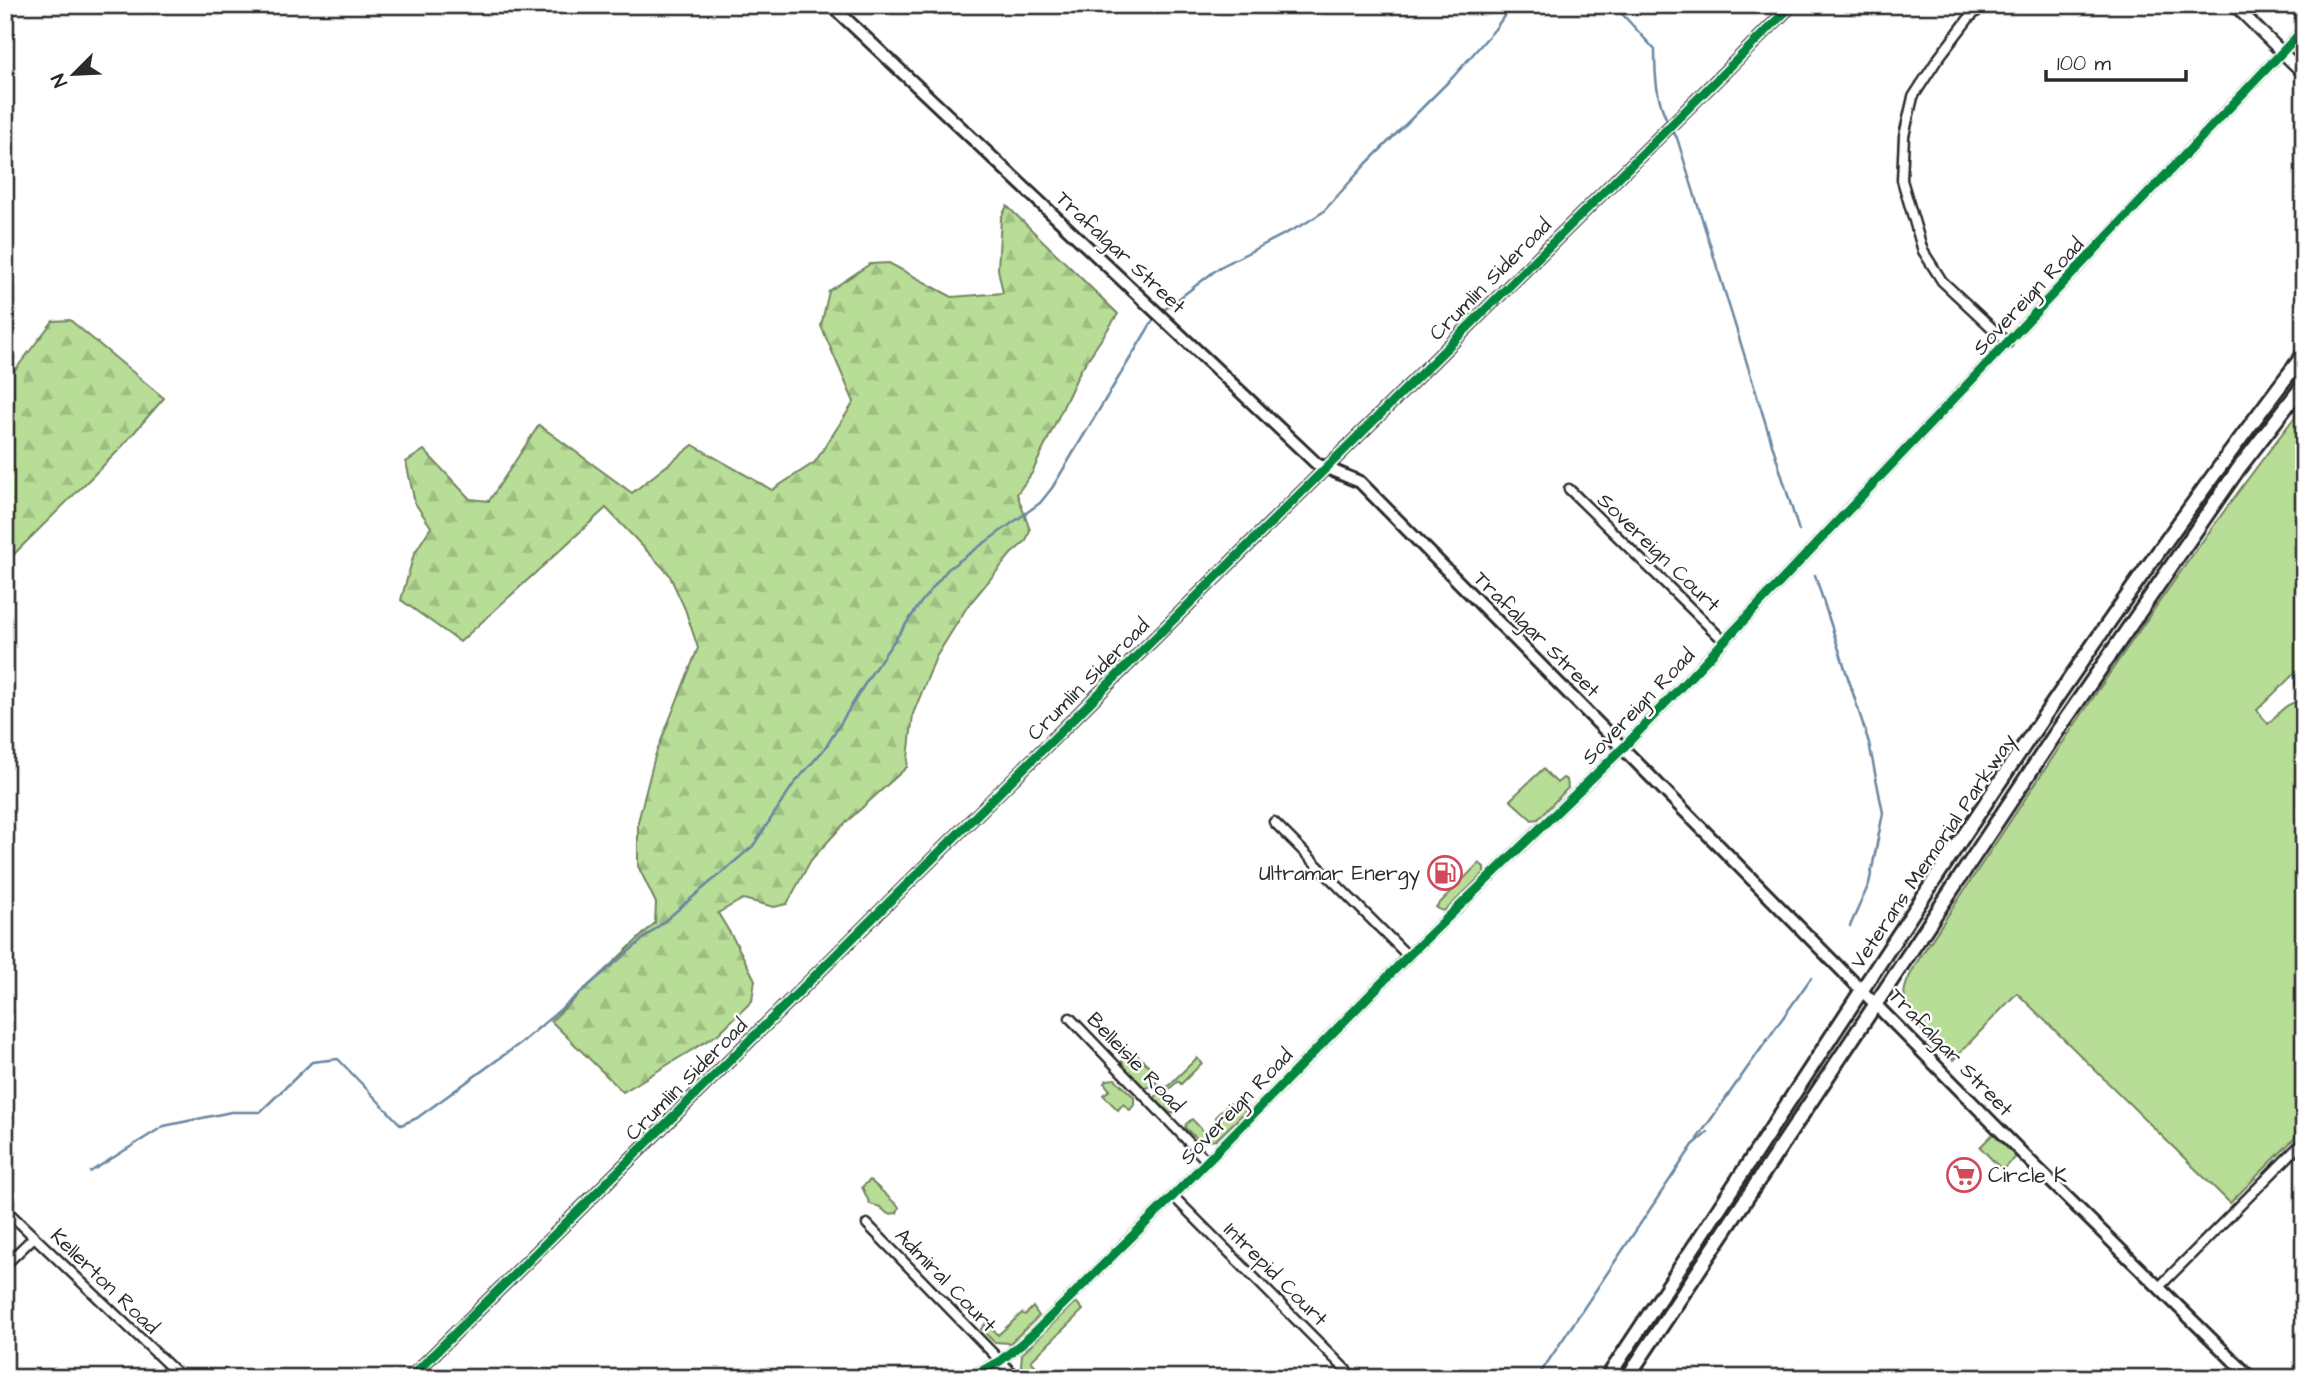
<svg xmlns="http://www.w3.org/2000/svg" width="2309" height="1383" viewBox="0 0 2309 1383" font-family="'Architects Daughter',sans-serif">
	<style>
		.grass { fill: #b8dd97; stroke: #728461; stroke-width: 2 }
		.forest { fill: url(#forest-firs); stroke: #728461; stroke-width: 2 }
		.lines { fill: none; stroke-linecap: round; stroke-linejoin: round }
		.stream { stroke: #6987a0; stroke-width: 2.5 }
		.minor-casing { stroke: #2b2b2b; stroke-width: 13 }
		.tertiary-casing { stroke: #2b2b2b; stroke-width: 15 }
		.secondary-casing { stroke: #2b2b2b; stroke-width: 16 }
		.trunk-casing { stroke: #2b2b2b; stroke-width: 18 }
		.minor { stroke: #fff; stroke-width: 8 }
		.tertiary { stroke: #fff; stroke-width: 10 }
		.secondary { stroke: #fff; stroke-width: 10 }
		.trunk { stroke: #fff; stroke-width: 12 }
		.cycleway-casing { stroke: #fff; stroke-width: 13 }
		.cycleway { stroke: #00873e; stroke-width: 9 }
		.labels { text-anchor: middle; stroke-width: 5; stroke-linejoin: round; paint-order: stroke }
		.street-label { font-size: 21px; fill: #2b2b2b; stroke: #fff }
		.poi-label { font-size: 21px; fill: #2b2b2b; stroke: #fff; text-anchor: end }
	</style>
	<defs>
		<pattern id="forest-firs" width="22" height="20" patternUnits="userSpaceOnUse" patternTransform="scale(1.75)"><rect width="22" height="20" fill="#b8dd97"/><path d="M5 1l3.5 6h-7zM16 11l3.5 6h-7z" fill="#9ebe82"/></pattern>
	</defs>
	<rect width="100%" height="100%" fill="#fff"/>
	<filter id="ink" filterUnits="userSpaceOnUse"><feTurbulence type="fractalNoise" baseFrequency=".0143" numOctaves="2"/><feDisplacementMap in="SourceGraphic" scale="14" xChannelSelector="R" yChannelSelector="G"/><feConvolveMatrix kernelMatrix="1 2 1 2 8 2 1 2 1" color-interpolation-filters="sRGB"/></filter>
	<g filter="url(#ink)">
		<g class="grass">
			<path d="M2304,405V664L2257,710L2268,724C2279,713 2288,700 2304,701V1129L2230,1203L2017,993L1953,1060L1911,1019L1913,1015C1897,994 1906,983 1917,962C2042,773 2165,584 2304,405Z"/>
			<path d="M1543,769L1557,783L1563,778L1567,780L1568,788L1538,819L1532,820L1510,800Z"/>
			<path d="M1479,863L1484,867V873L1447,909L1442,911L1436,907Z"/>
			<path d="M1128,1053L1135,1059L1138,1056L1158,1074L1153,1079L1158,1085L1145,1088L1123,1066L1122,1061Z"/>
			<path d="M1197,1058L1202,1063L1181,1084L1178,1081L1166,1092L1179,1107L1173,1113H1170L1155,1099L1156,1096L1164,1090Z"/>
			<path d="M1115,1079L1134,1097V1105L1130,1110L1123,1104L1118,1110L1103,1095L1110,1090L1104,1083L1107,1080Z"/>
			<path d="M1242,1099L1246,1103L1248,1109L1216,1140L1201,1142L1185,1128L1186,1124L1192,1119L1206,1134L1219,1122L1215,1117L1229,1103L1234,1107Z"/>
			<path d="M1996,1134L2016,1155L2015,1158L2002,1170L1980,1147L1992,1135Z"/>
			<path d="M870,1180L899,1207L897,1213L888,1214L880,1207L870,1204L862,1187Z"/>
			<path d="M1077,1303L1083,1310L1031,1361L1047,1378H1029L1021,1365L1022,1354L1073,1304Z"/>
			<path d="M1033,1307L1039,1316L1010,1343L994,1342L981,1329L986,1323L998,1335L1022,1313L1025,1315Z"/>
		</g>
		<g class="forest">
			<path d="M1007,206L1118,314L1080,371L1032,473L1017,494L1030,530L1026,541L1011,554L967,607L936,657L913,714L907,767L843,825L811,860L787,904L774,907L743,899L718,913L736,943L755,980L752,1001L718,1034L623,1092L551,1021L655,923L656,903L638,866V822L655,756L698,648L685,609L669,574L606,508L460,642L401,600L414,554L431,527L415,503L406,462L424,450L470,499L489,501L539,425L632,493L693,445L772,490L815,462L854,402L821,326L829,291L870,264L889,263L952,297L1003,293L998,269L1001,218Z"/>
			<path d="M70,320L164,398L119,450L5,563V383L53,321Z"/>
		</g>
		<g class="lines">
			<g class="stream">
				<path d="M1614,5L1655,50C1655,75 1656,99 1668,122"/>
				<path d="M1671,128L1677,138L1799,531"/>
				<path d="M1160,313L1220,267L1304,224L1323,212L1366,164L1453,77L1495,29L1512,5"/>
				<path d="M1815,575L1869,743L1883,813L1869,884L1850,926"/>
				<path d="M1697,1139L1811,978"/>
				<path d="M90,1172L164,1126L231,1112H260L312,1062L338,1059L401,1125L417,1118L522,1042L753,846L793,785L826,747L871,674L922,601L948,569L1040,503L1052,488L1155,317"/>
				<path d="M1537,1378L1693,1145L1708,1132"/>
			</g>
			<g class="minor-casing">
				<g id="minor">
					<path d="M1984,5L1969,18L1937,60L1913,97L1904,136L1902,180L1923,251L1942,281L2008,343"/>
					<path d="M1569,489L1724,641"/>
					<path d="M2301,683L2304,686"/>
					<path d="M1274,822L1408,956"/>
					<path d="M1070,1018L1206,1160"/>
					<path d="M1173,1196L1354,1378"/>
					<path d="M5,1209L182,1378"/>
					<path d="M867,1224L1017,1378"/>
					<path d="M5,1265L34,1237"/>
					<path d="M2159,1287L2304,1141"/>
					<path d="M969,1378L1000,1361L1033,1334L1173,1196L1408,956L1623,748L2304,29"/>
				</g>
			</g>
			<g class="tertiary-casing">
				<g id="tertiary">
					<path d="M2234,5L2304,74"/>
					<path d="M410,1378L1792,5"/>
				</g>
			</g>
			<g class="secondary-casing">
				<path id="secondary" d="M831,5L1317,464L1360,482L2026,1157L2251,1378"/>
			</g>
			<g class="trunk-casing">
				<g id="trunk">
					<path d="M1607,1378C1836,1035 2053,682 2304,354"/>
					<path d="M1627,1378L2054,736L2239,468L2304,384"/>
				</g>
			</g>
			<use href="#minor" class="minor"/>
			<use href="#tertiary" class="tertiary"/>
			<use href="#secondary" class="secondary"/>
			<use href="#trunk" class="trunk"/>
			<g class="cycleway-casing">
				<g id="cycleway">
					<path d="M410,1378L1792,5"/>
					<path d="M969,1378L1000,1361L1033,1334L1173,1196L1408,956L1623,748L2304,29"/>
				</g>
			</g>
			<use href="#cycleway" class="cycleway"/>
		</g>
	</g>
	<defs>
		<g id="fuel-ring" transform="scale(1.75)"><circle r="9.5" fill="#fff" stroke="#d1495b" stroke-width="1.5"/><path d="M-5.5-6h7V0h2V4h1.3V-2.5L3-4.5l.8-.8L6-3V5H2.5V1h-1V6h-7ZM-4.2-4.7v3.2H.2V-4.7Z" fill="#d1495b"/></g>
		<g id="supermarket-ring" transform="scale(1.75)"><circle r="9.5" fill="#fff" stroke="#d1495b" stroke-width="1.5"/><path d="M-6-5.5h2.5l.6 2H6L4.5 2H-2.5L-4.4-4H-6ZM-1.5 3.2a1.3 1.3 0 1 0 .1 0ZM3 3.2a1.3 1.3 0 1 0 .1 0Z" fill="#d1495b"/></g>
	</defs>
	<g fill-rule="evenodd">
		<use href="#fuel-ring" x="1445" y="873"/>
		<use href="#supermarket-ring" x="1964" y="1175"/>
	</g>
	<g class="labels">
		<g class="street-label">
			<text transform="translate(1121 252) rotate(43)" y="7">Trafalgar Street</text>
			<text transform="translate(1490 279) rotate(-45)" y="7">Crumlin Sideroad</text>
			<text transform="translate(2028 296) rotate(-47)" y="7">Sovereign Road</text>
			<text transform="translate(1659 552) rotate(44)" y="7">Sovereign Court</text>
			<text transform="translate(1537 634) rotate(45)" y="7">Trafalgar Street</text>
			<text transform="translate(1088 679) rotate(-45)" y="7">Crumlin Sideroad</text>
			<text transform="translate(1638 706) rotate(-46)" y="7">Sovereign Road</text>
			<text transform="translate(1933 851) rotate(-56)" y="7">Veterans Memorial Parkway</text>
			<text transform="translate(1951 1052) rotate(46)" y="7">Trafalgar Street</text>
			<text transform="translate(1136 1062) rotate(46)" y="7">Belleisle Road</text>
			<text transform="translate(686 1079) rotate(-45)" y="7">Crumlin Sideroad</text>
			<text transform="translate(1236 1106) rotate(-46)" y="7">Sovereign Road</text>
			<text transform="translate(1276 1274) rotate(45)" y="7">Intrepid Court</text>
			<text transform="translate(946 1280) rotate(46)" y="7">Admiral Court</text>
			<text transform="translate(105 1281) rotate(44)" y="7">Kellerton Road</text>
		</g>
		<g class="poi-label">
			<text x="1420" y="880">Ultramar Energy</text>
			<text x="1988" y="1182" text-anchor="start">Circle K</text>
		</g>
	</g>
	<rect width="2309" height="1383" fill="none" stroke="#fff" stroke-width="28"/>
	<rect x="14" y="14" width="2281" height="1355" fill="none" stroke="#2b2b2b" stroke-width="2.5" filter="url(#ink)"/>
	<g transform="translate(74 74) rotate(246)" stroke="#ffffff" stroke-width="5" paint-order="stroke">
	<path d="M0-5L12 26L0 18L-12 26Z" fill="#2b2b2b"/>
	<text y="-10" font-size="19" font-weight="bold" text-anchor="middle" fill="#2b2b2b">N</text>
	</g>
	<path d="M2046 70v10h140v-10" fill="none" stroke="#2b2b2b" stroke-width="3.5"/>
	<text x="2057" y="70" font-size="21" fill="#2b2b2b" stroke="#ffffff" stroke-width="5" paint-order="stroke">100 m</text>
</svg>
